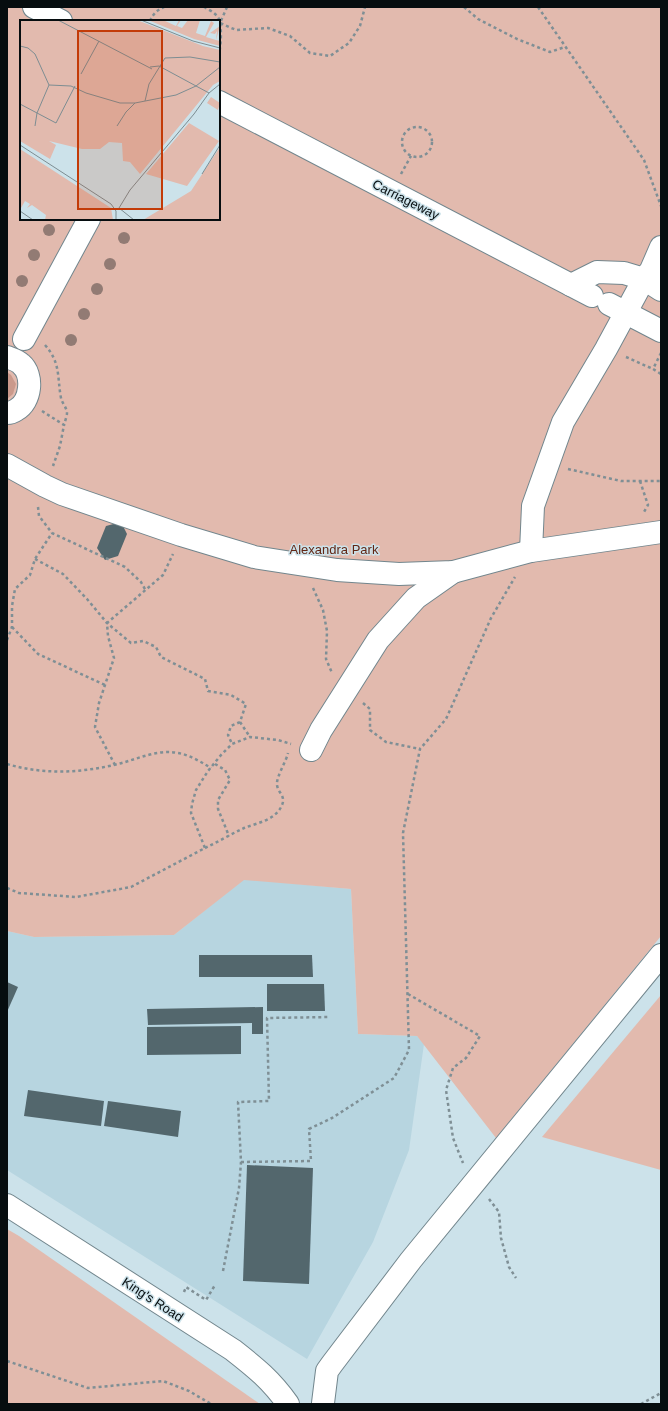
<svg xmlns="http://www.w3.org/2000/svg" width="668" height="1411" viewBox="0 0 668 1411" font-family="Helvetica,sans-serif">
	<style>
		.built { fill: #b7d5e0 }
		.green { fill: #e2baae; fill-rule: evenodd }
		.water { fill: #ca998b }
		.building { fill: #53676d }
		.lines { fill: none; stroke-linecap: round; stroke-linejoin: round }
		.minor-casing { stroke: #72868d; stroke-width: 24 }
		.path { stroke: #7f8f95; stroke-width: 2.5; stroke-dasharray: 3 3; stroke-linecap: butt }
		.minor { stroke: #fff; stroke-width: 22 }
		.tree { fill: #927b74 }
		.labels { text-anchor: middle; stroke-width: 3; stroke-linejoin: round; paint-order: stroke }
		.street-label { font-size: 13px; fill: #060d0f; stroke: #cce2ea }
		.park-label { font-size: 13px; fill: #622614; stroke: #cce2ea }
		.inset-road { fill: none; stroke: #7d8d92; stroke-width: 1 }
		.view { fill: #c33b08; fill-opacity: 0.15; stroke: #c33b08; stroke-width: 2 }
		.inset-edge { fill: none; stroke: #060d0f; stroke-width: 2 }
	</style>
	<rect width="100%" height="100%" fill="#cce2ea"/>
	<path class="built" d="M244,879L351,889L358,1034L417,1036L424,1044L409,1150L373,1242L307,1359L7,1170V931L34,937L174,935Z"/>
	<g class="green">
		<path d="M7,7H661V936L496,1138L417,1036L358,1034L351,889L244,880L174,935L34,937L7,931ZM21,21H219V219H21Z"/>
		<path d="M661,995V1170L542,1137Z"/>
		<path d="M7,1229L19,1236L260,1404H7Z"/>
	</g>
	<path class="water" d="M7,372L11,375L16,384L13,394L7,399Z"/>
	<g class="building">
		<path d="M121,522L127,534L118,556L105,560L97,548L106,526Z"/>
		<path d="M199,955H312L313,977H199Z"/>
		<path d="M7,982L18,987L7,1012Z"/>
		<path d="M267,984H324L325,1011H267Z"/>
		<path d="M263,1007V1034H252V1023L148,1025L147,1009Z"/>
		<path d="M241,1026V1054L147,1055V1027Z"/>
		<path d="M28,1090L104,1101L101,1126L24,1116Z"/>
		<path d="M108,1101L181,1111L178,1137L104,1126Z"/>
		<path d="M247,1165L313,1168L309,1284L243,1281Z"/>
	</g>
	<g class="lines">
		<g class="minor-casing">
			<g id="minor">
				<path d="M34,7L61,21"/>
				<path d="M219,102L592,296"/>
				<path d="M571,285L597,272L624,273L644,279L661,290"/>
				<path d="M609,304L661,331"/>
				<path d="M24,339L89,219"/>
				<path d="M7,357C12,359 17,360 21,364C34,375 31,402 16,410C13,412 10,413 7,413"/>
				<path d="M7,465L45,486L62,494L181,535L254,557L337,570L399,574L453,572L531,551L661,532"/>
				<path d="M531,551L533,506L563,422L606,349L644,279L651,270L661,247"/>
				<path d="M311,750L321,730L378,640L416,598L453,572"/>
				<path d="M7,1205L233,1350C256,1368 271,1380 288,1404"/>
				<path d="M323,1403L327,1371L332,1364L411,1260L661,955"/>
			</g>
		</g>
		<g class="path">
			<path d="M204,7C209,10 216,13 219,19C222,27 221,45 219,54"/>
			<path d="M227,7L220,23L236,30L268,28L290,36L310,53L330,56L349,43L360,26L365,7"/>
			<path d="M464,7L478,19L517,39L550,52L565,47"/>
			<path d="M538,7L644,160L661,206"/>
			<path d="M150,21C153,14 157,10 164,7"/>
			<circle cx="417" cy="142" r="15"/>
			<path d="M401,174L411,156"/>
			<path d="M45,345C61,363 57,377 61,398C62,403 67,408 67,413C67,416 65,421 64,425"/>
			<path d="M661,353L653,369L661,374"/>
			<path d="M626,357L653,369"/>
			<path d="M42,411L64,425L60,446L53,466"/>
			<path d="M568,469L621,481H661"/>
			<path d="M640,481L648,505L644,512"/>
			<path d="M38,507L39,516L52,533L125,567L141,582L146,591"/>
			<path d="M35,559L63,574L87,599L107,623L131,643L143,641L156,647L161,657L205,679L208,691L231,695L246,704L240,722L231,726L228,735L232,744"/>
			<path d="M313,588L323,610L327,631L326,659L332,673"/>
			<path d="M12,627L38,654L105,685"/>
			<path d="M7,640L12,627V606L15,589L30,575L35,559L52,533"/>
			<path d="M363,703L370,709V730L386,742L420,749"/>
			<path d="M240,722L250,737"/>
			<path d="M7,764C44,775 81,773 118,764C138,759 157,749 178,753C190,755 201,762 211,768"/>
			<path d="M215,764L225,770L230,780L218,800V809L229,836"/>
			<path d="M115,765L95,727L99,703L114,658L108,636L107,623L163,575L173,554"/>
			<path d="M205,848C218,842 231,834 244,828C257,823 276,820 282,805C286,796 278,793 277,785C276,777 286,762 288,753"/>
			<path d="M7,888L19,893L76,897L131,887L205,848L191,813L192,804L196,790L208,771L221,755L232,744L250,737L278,740L291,744"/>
			<path d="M408,994L480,1036L466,1058L453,1068L446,1090L453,1138L463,1163"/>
			<path d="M241,1162L311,1161L309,1129L332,1118L394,1078L409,1050L403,833L420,749L446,719L491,618L515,577"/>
			<path d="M489,1199L499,1212L501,1238L509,1267L516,1278"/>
			<path d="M223,1271L239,1188L241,1162L238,1102L269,1101L267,1018L330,1017"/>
			<path d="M184,1292L186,1287L206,1300L215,1285"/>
			<path d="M7,1361L88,1388L163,1381L189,1391L211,1404"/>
			<path d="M641,1404L661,1393"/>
		</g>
		<use href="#minor" class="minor"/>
	</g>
	<g class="tree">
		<circle cx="49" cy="230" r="6"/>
		<circle cx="124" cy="238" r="6"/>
		<circle cx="34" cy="255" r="6"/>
		<circle cx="110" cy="264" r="6"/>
		<circle cx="22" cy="281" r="6"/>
		<circle cx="97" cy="289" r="6"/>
		<circle cx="84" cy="314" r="6"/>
		<circle cx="71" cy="340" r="6"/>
	</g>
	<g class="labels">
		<g class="street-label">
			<text transform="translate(406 199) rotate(27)" y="5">Carriageway</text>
			<text transform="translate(153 1299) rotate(33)" y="5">King's Road</text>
		</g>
		<g class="park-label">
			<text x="334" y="554">Alexandra Park</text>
		</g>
	</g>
	<g transform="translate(20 20)">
		<rect width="200" height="200" fill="#cce2ea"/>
		<path d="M0,0H117L183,26L200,30V61L193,65L120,154L110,142L103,141L102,123L89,122L80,129H62L29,121L36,125L30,139L0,121ZM128,0H143L156,6L159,0H161L157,6L162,8L168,0H180L176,13L185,16L191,1L194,3L186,17L196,20L197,11L195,14L190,13L200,6L196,20L200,21V26L174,19ZM191,77L200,83L198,90L187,83ZM169,103L199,121L167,166L126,154ZM200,127V200H123L171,171ZM0,129L91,188L93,200H25L26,195L12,185L7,188L10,184L5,181L1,188H0Z" fill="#e2baae"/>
		<path class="inset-road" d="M38,0L132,49M121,0L173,21L200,28M0,26L8,28L15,34L29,65L51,66L66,73L100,83H115L156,75L176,66L200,47M130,47L139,46L189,73M61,54L79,21M125,81L129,64L145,38L170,37L200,42M0,84L36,103L55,66M15,106L17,93L29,65M97,106L106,92L115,83M0,125L91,184L96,191V200M182,154L200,125M99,188L110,170L174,94L189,73L200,64M99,188L114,200M0,191L13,200"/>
		<path class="view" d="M58,11H142V189H58Z"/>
		<rect width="200" height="200" class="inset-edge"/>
	</g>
	<rect width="668" height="1411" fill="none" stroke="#060d0f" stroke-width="16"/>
</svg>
